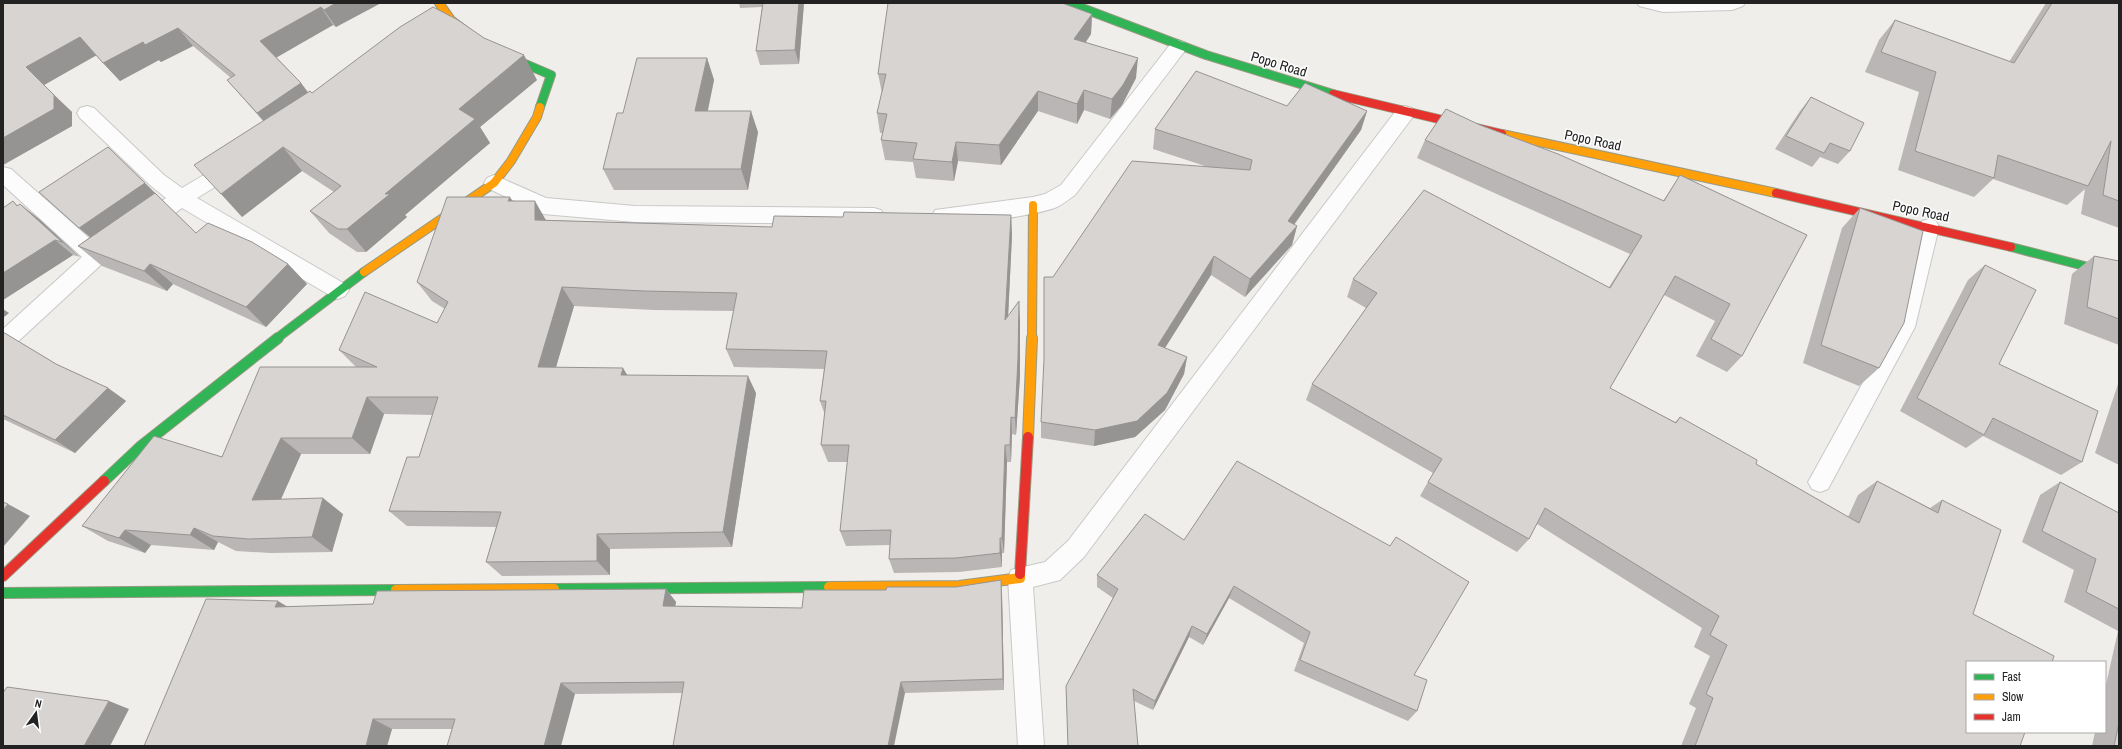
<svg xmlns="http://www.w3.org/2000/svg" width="2122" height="749" viewBox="0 0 2122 749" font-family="'Archivo Narrow',sans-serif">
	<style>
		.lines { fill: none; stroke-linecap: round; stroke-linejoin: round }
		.lane-casing { stroke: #c9c8c7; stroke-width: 2 }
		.street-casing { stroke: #c9c8c7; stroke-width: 2 }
		.fast-far1-casing { stroke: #999a82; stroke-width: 10 }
		.fast-casing { stroke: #999a82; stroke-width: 12 }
		.slow-far1-casing { stroke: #999a82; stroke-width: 10 }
		.slow-casing { stroke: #999a82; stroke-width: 12 }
		.jam-far1-casing { stroke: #999a82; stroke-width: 10 }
		.jam-casing { stroke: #999a82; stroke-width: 12 }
		.lane { fill: #fdfcfc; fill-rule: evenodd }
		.street { fill: #fdfcfc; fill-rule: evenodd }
		.fast-far1 { stroke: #30b455; stroke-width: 8 }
		.fast { stroke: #30b455; stroke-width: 10 }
		.slow-far1 { stroke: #ff9f0a; stroke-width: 8 }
		.slow { stroke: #ff9f0a; stroke-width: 10 }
		.jam-far1 { stroke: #e5322d; stroke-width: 8 }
		.jam { stroke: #e5322d; stroke-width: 10 }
		.wall { fill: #b9b6b5 }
		.shaded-wall { fill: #969493 }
		.building { fill: #d7d4d2; stroke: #969493 }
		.labels { text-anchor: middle; stroke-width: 3; stroke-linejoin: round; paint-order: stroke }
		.street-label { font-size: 14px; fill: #222; stroke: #fff }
	</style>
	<rect width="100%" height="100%" fill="#f0eeeb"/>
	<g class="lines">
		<g class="lane-casing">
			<path id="lane" d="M1637,3H1745L1743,6L1732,10L1663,12L1639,6Z"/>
		</g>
		<g class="street-casing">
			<g id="street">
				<path d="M1178,40L1184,42L1187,47L1184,52L1075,195C1069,199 1063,204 1057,207C1038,215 953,228 935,222L932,216L935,210L1033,197L1045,194L1061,185L1172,42Z"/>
				<path d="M87,106L94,108L164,175L182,188L227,161L234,158L241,161L244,166L241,171L197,198L345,284L349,290L345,296L338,299L331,296L182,208C169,217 153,235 137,230L134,224L137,218L166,198L150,185L80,118L77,113L80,108Z"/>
				<path d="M1405,106L1412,108L1415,113L1412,118L1084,557L1060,580L1033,587L1044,746H1018L1008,578L1011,570L1045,562L1068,541L1398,108Z"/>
				<path d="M3,167L11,169L97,245C106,239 113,232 124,236L127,242L124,248L103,263L11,348L3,351V329L82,257L3,185Z"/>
				<path d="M494,175L546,198L635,206L874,208L881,210L884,216L881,222L874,224L635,222L543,214L487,188L484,183L487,178Z"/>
				<path d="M1929,219L1936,221L1939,227L1915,327L1828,489L1820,492L1812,489L1808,482L1812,475L1894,326L1919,227L1922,221Z"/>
			</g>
		</g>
		<g class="fast-far1-casing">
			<g id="fast-far1">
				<path d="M1069,3L1206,55L1333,94"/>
				<path d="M502,54L551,75L540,107"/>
				<path d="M2011,247L2119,275"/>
				<path d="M276,339L364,272"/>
			</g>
		</g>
		<g class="fast-casing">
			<g id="fast">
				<path d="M104,481L140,447L278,338"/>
				<path d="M554,589L829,587"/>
				<path d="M3,593L396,590"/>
			</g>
		</g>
		<g class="slow-far1-casing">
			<g id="slow-far1">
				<path d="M439,3L451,20L468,33"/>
				<path d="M1502,134L1776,193"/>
				<path d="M364,272L494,183L511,161L537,117L540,107"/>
				<path d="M1032,339L1033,205"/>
			</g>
		</g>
		<g class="slow-casing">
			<g id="slow">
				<path d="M1028,437L1032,338"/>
				<path d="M829,587L959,586L1020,578V574"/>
				<path d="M396,590L554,589"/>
			</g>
		</g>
		<g class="jam-far1-casing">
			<g id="jam-far1">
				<path d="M1333,94L1502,134"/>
				<path d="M1776,193L2011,247"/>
			</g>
		</g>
		<g class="jam-casing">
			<g id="jam">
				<path d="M1020,574L1028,437"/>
				<path d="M3,576L104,481"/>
			</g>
		</g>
		<use href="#lane" class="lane"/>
		<use href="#street" class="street"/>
		<use href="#fast-far1" class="fast-far1"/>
		<use href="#fast" class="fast"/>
		<use href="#slow-far1" class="slow-far1"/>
		<use href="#slow" class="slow"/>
		<use href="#jam-far1" class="jam-far1"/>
		<use href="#jam" class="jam"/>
	</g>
	<g class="wall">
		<path d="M3,3H381L336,27L333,25L276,57L301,83L308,92L312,93L537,80L480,127L490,143L405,215L407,217L366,252H357L329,233L310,211L334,192L302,171L242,217L263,121L242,97L227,80L231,78L193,46L161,62L159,60L120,81L96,55L44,85L72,112V126L3,165Z"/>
		<path d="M739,3H804L799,64L760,65L756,51L762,7L740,8Z"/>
		<path d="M2046,3H2119V228L2081,214L2085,189L2067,205L1993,179L1974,197L1898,170L1919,92L1865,72L1879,40L1895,20L2009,62Z"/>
		<path d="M1092,14L1091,34L1086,42L1136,78L1122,105L1110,119L1084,110L1077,124L1038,111L1001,165L958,161L954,181L916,178L913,162L885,160L881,140L883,133H880L877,113L882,93L878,74Z"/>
		<path d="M707,58L714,80L708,111L758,132L748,190H614L603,169L623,113Z"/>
		<path d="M1811,97L1850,151L1838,164L1820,157L1812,167L1775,149L1800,111Z"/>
		<path d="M1287,106L1367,111L1361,130L1294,225L1297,226L1292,245L1245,297L1211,275L1165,348L1187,357L1184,374L1165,410L1135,437L1094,446L1041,438V422L1053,277L1208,167L1153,149L1155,129Z"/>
		<path d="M1480,125L1663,201L1680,175L1807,235L1742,356L1727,372L1696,356L1715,321L1664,295L1610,388L1675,422L1680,417L1756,464L1848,517L1858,495L1877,481L1930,508L1942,500L1973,614L1967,662L2020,746H1681L1696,708L1689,704L1710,656L1694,647L1702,628L1537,524L1529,539L1517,552L1420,496L1433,473L1306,400L1312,384L1366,308L1347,297L1353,279L1609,287L1630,254L1417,158L1425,140Z"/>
		<path d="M108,147L196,233L288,264L307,284L266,327L173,284L167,291L102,266L78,246L90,237Z"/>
		<path d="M13,201L18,206L20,204L39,219L80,257L73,255L3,300V208Z"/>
		<path d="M512,201L546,220L772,227L843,217L1011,215L1012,235L1008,317L1020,320V376L1016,435L1012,434L1011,462H1007L1004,553H1002V567L959,572L894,573L889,559L890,545L846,546L840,531L848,462H828L821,445L825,415L820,401L824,369L734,367L726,349L734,311L654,310L574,306L556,367L627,375L756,393L732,547L610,549V575L502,576L486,562L496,527L407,526L389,511L419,457L433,415L384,414L370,454H301L281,499L343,514L332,552L271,553L236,551L218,542L214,550L151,545L145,553L108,541L82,526L222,457L356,367L339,350L437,323L445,309L432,301L417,282Z"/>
		<path d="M1860,208L1879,368L1859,386L1803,363L1842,228Z"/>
		<path d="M2094,256L2119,261V345L2064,324L2072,274Z"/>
		<path d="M1985,265L1999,364L2082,462L2061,475L1983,436L1966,448L1900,411L1968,280Z"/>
		<path d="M3,332L56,364L108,388L126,401L75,453L3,419Z"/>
		<path d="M2119,381V465L2095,453Z"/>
		<path d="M2060,482L2119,513V746H2092L2095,732H2105V689L2118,631L2064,602L2074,570L2022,542L2040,495Z"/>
		<path d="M1184,540L1414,675L1417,711L1408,721L1294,671L1304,643L1229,598L1203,645L1189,637L1153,710L1134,701L1138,746H1068L1066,686L1113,598L1097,587V575Z"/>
		<path d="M666,589L676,602L675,606L802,608L1002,593L1004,690L905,693H682L575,694L452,729H392L387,746L289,607L373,604Z"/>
	</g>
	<g class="shaded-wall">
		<path d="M336,3H381L336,27L324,10Z"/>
		<path d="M799,3H804L799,64L795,50Z"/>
		<path d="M321,7L333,25L274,59L260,41Z"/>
		<path d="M1092,14L1091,34L1074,59V39Z"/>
		<path d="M178,28L193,46L161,62L159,60L120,81L103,63L143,42Z"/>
		<path d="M80,37L97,55L44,85L26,67Z"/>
		<path d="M524,55L537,80L480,127L490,143L405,215L407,217L366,252L347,229L385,194L459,109Z"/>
		<path d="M707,58L714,80L703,132L695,111Z"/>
		<path d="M1138,58L1136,78L1122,105L1110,119L1112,99Z"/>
		<path d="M301,83L314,101L271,130L257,113Z"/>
		<path d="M1084,90V110L1077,124V104Z"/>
		<path d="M1038,91V111L1001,165L999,145Z"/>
		<path d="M54,95L72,112V126L3,165V138Z"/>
		<path d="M751,111L758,132L748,190L741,169Z"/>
		<path d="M1367,111L1361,130L1283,240L1288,221Z"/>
		<path d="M956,142L958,161L954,181L952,162Z"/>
		<path d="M283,147L302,171L242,217L221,194Z"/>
		<path d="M145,183L161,199L97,243L79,228Z"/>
		<path d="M510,197L522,217L508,201Z"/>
		<path d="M535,201L547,222L535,220Z"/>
		<path d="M20,204L39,219L80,257L62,242Z"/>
		<path d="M1011,215L1012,235L1007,339L1005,320Z"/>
		<path d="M1297,226L1292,245L1245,297L1250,279Z"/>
		<path d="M55,240L73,255L3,300V273Z"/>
		<path d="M1214,256L1211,275L1156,362L1158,345Z"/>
		<path d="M150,264L173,284L167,291L144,271Z"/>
		<path d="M288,264L307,284L266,327L246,307Z"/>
		<path d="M562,287L574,306L551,384L538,367Z"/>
		<path d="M1019,301L1020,320V376L1016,435L1015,418Z"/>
		<path d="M3,309L9,313L3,318Z"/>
		<path d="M1187,357L1184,374L1165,410L1135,437L1094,446L1095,430Z"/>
		<path d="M623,368L634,386L621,375Z"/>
		<path d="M748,376L756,393L732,547L723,532Z"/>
		<path d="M108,388L126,401L75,453L55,440Z"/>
		<path d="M367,397L384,414L370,454L352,438Z"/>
		<path d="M1011,417L1012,434L1011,462L1010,445Z"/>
		<path d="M281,438L301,454L274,515L252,500Z"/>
		<path d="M1005,445L1007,462L1004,553L1002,538Z"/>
		<path d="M323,498L343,514L332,552L312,537Z"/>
		<path d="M8,504L30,516L3,547V510Z"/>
		<path d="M194,528L218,542L214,550L190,535Z"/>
		<path d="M125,530L151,545L145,553L119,538Z"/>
		<path d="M597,534L610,549V575L597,561Z"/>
		<path d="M1000,538L1002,553V567L1000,553Z"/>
		<path d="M1001,580L1002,593L1004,690L1003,679Z"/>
		<path d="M1234,586L1229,598L1203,645L1207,634Z"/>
		<path d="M666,589L676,602L673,618L663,606Z"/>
		<path d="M278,601L298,613L275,607Z"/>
		<path d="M1192,626L1189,637L1153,710L1155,701Z"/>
		<path d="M901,682L905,693L894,746H888Z"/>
		<path d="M561,683L575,694L561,746H544Z"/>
		<path d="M109,701L129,709L110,746H84Z"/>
		<path d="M373,719L392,729L387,746H366Z"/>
	</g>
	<g class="building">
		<path d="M3,3H336L324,10L321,7L260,41L301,83L257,113L227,80L235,75L178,28L145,45L143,42L103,63L80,37L26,67L54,95V109L3,138Z"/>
		<path d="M763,3H799L795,50L756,51Z"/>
		<path d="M888,3H1062L1092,14L1074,39L1138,58L1123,85L1112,99L1084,90L1077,104L1038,91L999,145L956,142L952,162L913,159L917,143L881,140L887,114L877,113L886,74H878Z"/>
		<path d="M2052,3H2119V201L2103,195L2111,141L2088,186L1998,155L1994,178L1915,151L1936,72L1881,52L1895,20L2014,63Z"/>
		<path d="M433,7L458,20L484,38L524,55L459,109L475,119L385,194H390L347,229H338L310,211L341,186L283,147L221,194L194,165L310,91L312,93L400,27Z"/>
		<path d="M637,58H707L695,111H751L741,169H603L617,113H623Z"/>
		<path d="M1196,71L1287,106L1305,83L1367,111L1288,221L1297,226L1250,279L1214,256L1158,345L1187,357L1167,393L1137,421L1095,430L1041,422L1044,359V277H1053L1132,161L1250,170L1252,160L1155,129Z"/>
		<path d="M1811,97L1864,123L1850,151L1830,143L1824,153L1786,136Z"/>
		<path d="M1446,109L1480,125L1558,154L1664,201L1680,175L1807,235L1742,356L1711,339L1730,304L1675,276L1610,388L1676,423L1680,417L1757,460L1756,464L1859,523L1877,481L1938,513L1942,500L2001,530L1973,614L2054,656L2052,662H1967V732H2025L2020,746H1695L1713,698L1706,694L1727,645L1710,635L1719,616L1545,508L1529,539L1428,482L1442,459L1312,384L1377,293L1353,279L1424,190L1610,288L1642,236L1425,140Z"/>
		<path d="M108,147L145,183L79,228L39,192Z"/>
		<path d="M155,193L196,233L208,223L252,242L288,264L246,307L150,264L144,271L78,246Z"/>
		<path d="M447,197H510L508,201H535V220L772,227L774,216L843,217L844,212L1011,215L1005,320L1019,301L1018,358L1015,418L1011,417L1010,445H1005L1002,538H1000V553L956,558L889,559L891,530L840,531L849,445H821L826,401H820L827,351L726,349L737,293L644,291L562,287L538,367L623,368L621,375L748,376L723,532L597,534V561L486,562L501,512L389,511L407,457H419L438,397H367L352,438H281L252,500L323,498L312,537L249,539L213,536L194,528L190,535L125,530L119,538L82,526L154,436L222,457L260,367H377L339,350L365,292L437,323L448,302L417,282Z"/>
		<path d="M13,201L17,206L20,204L62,242L55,240L3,273V208Z"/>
		<path d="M1860,208L1923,231L1904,323L1879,368L1821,345Z"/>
		<path d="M2094,256L2119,261V319L2087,307Z"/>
		<path d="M1985,265L2036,290L1999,364L2098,411L2082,462L1993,418L1984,435L1917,398Z"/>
		<path d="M3,332L56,364L108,388L55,440L3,415Z"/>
		<path d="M1237,461L1390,546L1396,537L1469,582L1414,675L1427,680L1417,711L1300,660L1310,632L1234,586L1207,634L1192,626L1155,701L1133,689L1138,746H1068L1066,686L1118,589L1097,575L1145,514L1184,540Z"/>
		<path d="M2060,482L2119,513V609L2086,592L2096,559L2042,531Z"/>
		<path d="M3,502L8,504L3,510Z"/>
		<path d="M1001,580L1003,679L901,682L888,746H673L684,682L561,683L544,746H447L455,719H373L366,746H144L206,599L278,601L275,607L373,604L377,591L666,589L663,606L802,608L804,590H886L887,587H956Z"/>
		<path d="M7,687L109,701L84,746H3V693Z"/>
		<path d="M2119,723V746H2114Z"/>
	</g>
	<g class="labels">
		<g class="street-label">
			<text transform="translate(1279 64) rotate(17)" y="5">Popo Road</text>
			<text transform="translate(1593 140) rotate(12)" y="5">Popo Road</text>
			<text transform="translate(1921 211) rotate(12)" y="5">Popo Road</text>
		</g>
	</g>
	<rect width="2122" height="749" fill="none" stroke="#222222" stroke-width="8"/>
	<rect x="1966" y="661" width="140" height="72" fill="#ffffff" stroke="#a7a7a7"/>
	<rect x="1974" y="674" width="20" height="6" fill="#30b455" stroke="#a7a7a7"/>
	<text x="2002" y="681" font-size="12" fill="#222222">Fast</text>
	<rect x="1974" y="694" width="20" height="6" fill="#ff9f0a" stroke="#a7a7a7"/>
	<text x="2002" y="701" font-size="12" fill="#222222">Slow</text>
	<rect x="1974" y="714" width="20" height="6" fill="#e5322d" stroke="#a7a7a7"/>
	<text x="2002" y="721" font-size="12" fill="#222222">Jam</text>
	<g transform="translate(36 713) rotate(14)" stroke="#ffffff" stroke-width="3" paint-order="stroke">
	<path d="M0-3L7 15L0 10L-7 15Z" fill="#222222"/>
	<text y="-6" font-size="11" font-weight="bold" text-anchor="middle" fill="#222222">N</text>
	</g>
</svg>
